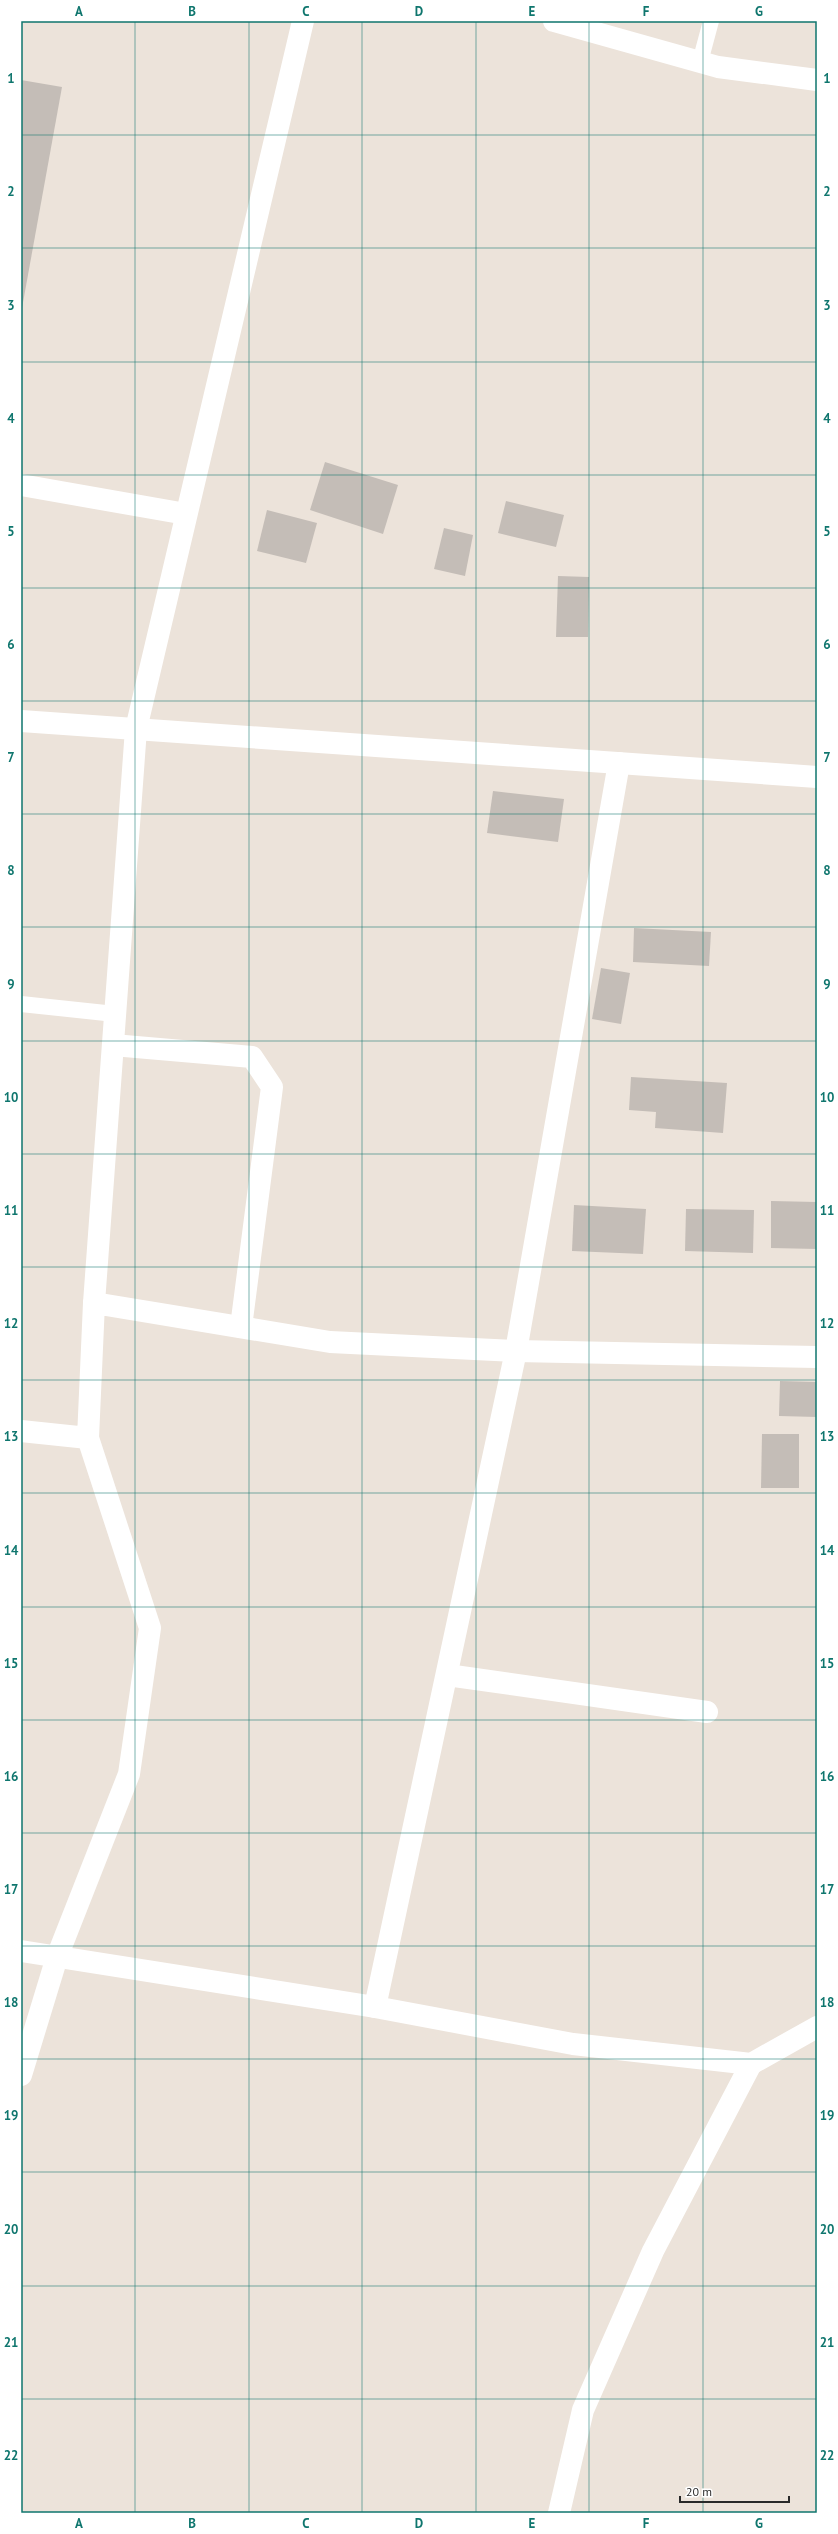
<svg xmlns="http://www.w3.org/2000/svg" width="838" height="2534" viewBox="0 0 838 2534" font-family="'PT Sans',sans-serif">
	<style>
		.building { fill: #c4bdb7 }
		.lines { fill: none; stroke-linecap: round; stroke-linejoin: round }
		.service { stroke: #fff; stroke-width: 16 }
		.minor { stroke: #fff; stroke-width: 22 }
		.tertiary { stroke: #fff; stroke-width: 22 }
		.grid { fill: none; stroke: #0f766e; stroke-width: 1; stroke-opacity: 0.55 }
		.neatline { fill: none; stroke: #0f766e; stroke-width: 1.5 }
		.grid-label { font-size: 13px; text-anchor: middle; font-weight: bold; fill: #0f766e }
	</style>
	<rect width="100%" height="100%" fill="#ece3da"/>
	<g class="building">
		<path d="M21,80L62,87L22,308H21Z"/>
		<path d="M325,462L398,485L383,534L310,510Z"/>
		<path d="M506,501L564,515L556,547L498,533Z"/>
		<path d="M267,510L317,523L306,563L257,551Z"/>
		<path d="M444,528L473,535L465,576L434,569Z"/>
		<path d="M558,576L589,577L588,637H556Z"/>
		<path d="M493,791L564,799L558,842L487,833Z"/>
		<path d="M634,928L711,932L709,966L633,962Z"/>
		<path d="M601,968L630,973L621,1024L592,1019Z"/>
		<path d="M631,1077L727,1083L723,1133L655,1128L656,1112L629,1110Z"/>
		<path d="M771,1201L817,1202V1249L771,1248Z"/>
		<path d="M574,1205L646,1209L643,1254L572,1251Z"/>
		<path d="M686,1209L754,1210L753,1253L685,1251Z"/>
		<path d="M780,1381L817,1382V1417L779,1416Z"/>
		<path d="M762,1434H799V1488H761Z"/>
	</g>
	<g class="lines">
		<g class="service">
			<path d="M700,62L711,21"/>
			<path d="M21,1004L115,1014"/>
		</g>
		<g class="minor">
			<path d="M554,21L718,67L817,80"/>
			<path d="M21,485L186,514"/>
			<path d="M113,1045L252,1057L272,1087L241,1327"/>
			<path d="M94,1303L136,729L303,21"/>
			<path d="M21,1431L88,1438L94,1303L330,1342L516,1351L817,1357"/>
			<path d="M447,1675L707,1712"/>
			<path d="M21,1951L375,2007L516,1351L619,763"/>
			<path d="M375,2007L573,2044L751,2064L817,2027"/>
			<path d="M21,2075L57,1957L129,1774L150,1628L88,1438"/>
			<path d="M559,2513L583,2410L653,2251L751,2064"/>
		</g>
		<path class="tertiary" d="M21,721L817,777"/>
	</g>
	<path class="grid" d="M135,21V2513M249,21V2513M362,21V2513M476,21V2513M589,21V2513M703,21V2513M21,135H817M21,248H817M21,362H817M21,475H817M21,588H817M21,701H817M21,814H817M21,927H817M21,1041H817M21,1154H817M21,1267H817M21,1380H817M21,1493H817M21,1607H817M21,1720H817M21,1833H817M21,1946H817M21,2059H817M21,2172H817M21,2286H817M21,2399H817"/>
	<rect width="838" height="2534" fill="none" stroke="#ffffff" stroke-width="44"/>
	<path d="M680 2496v6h109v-6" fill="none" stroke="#292929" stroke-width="2"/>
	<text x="686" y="2496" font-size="12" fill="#292929" stroke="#ffffff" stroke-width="3" paint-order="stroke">20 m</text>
	<rect x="22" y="22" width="794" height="2490" class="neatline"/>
	<g class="grid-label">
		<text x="79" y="16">A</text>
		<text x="192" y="16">B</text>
		<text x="306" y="16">C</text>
		<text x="419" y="16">D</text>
		<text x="532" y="16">E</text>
		<text x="646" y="16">F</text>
		<text x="759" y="16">G</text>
		<text x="11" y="83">1</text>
		<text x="827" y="83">1</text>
		<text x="11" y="196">2</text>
		<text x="827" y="196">2</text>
		<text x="11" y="310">3</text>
		<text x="827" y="310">3</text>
		<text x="11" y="423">4</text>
		<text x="827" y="423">4</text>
		<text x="11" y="536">5</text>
		<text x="827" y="536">5</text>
		<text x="11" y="649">6</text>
		<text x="827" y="649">6</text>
		<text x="11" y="762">7</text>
		<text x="827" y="762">7</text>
		<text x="11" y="875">8</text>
		<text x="827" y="875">8</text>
		<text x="11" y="989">9</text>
		<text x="827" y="989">9</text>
		<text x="11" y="1102">10</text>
		<text x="827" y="1102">10</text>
		<text x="11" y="1215">11</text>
		<text x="827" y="1215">11</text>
		<text x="11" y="1328">12</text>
		<text x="827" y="1328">12</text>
		<text x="11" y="1441">13</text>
		<text x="827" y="1441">13</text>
		<text x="11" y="1555">14</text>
		<text x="827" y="1555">14</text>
		<text x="11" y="1668">15</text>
		<text x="827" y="1668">15</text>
		<text x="11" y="1781">16</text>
		<text x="827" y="1781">16</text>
		<text x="11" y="1894">17</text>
		<text x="827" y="1894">17</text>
		<text x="11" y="2007">18</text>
		<text x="827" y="2007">18</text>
		<text x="11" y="2120">19</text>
		<text x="827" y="2120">19</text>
		<text x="11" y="2234">20</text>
		<text x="827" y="2234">20</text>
		<text x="11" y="2347">21</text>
		<text x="827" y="2347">21</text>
		<text x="11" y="2460">22</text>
		<text x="827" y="2460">22</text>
		<text x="79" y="2528">A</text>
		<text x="192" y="2528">B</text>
		<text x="306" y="2528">C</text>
		<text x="419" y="2528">D</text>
		<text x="532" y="2528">E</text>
		<text x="646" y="2528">F</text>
		<text x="759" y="2528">G</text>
	</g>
</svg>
